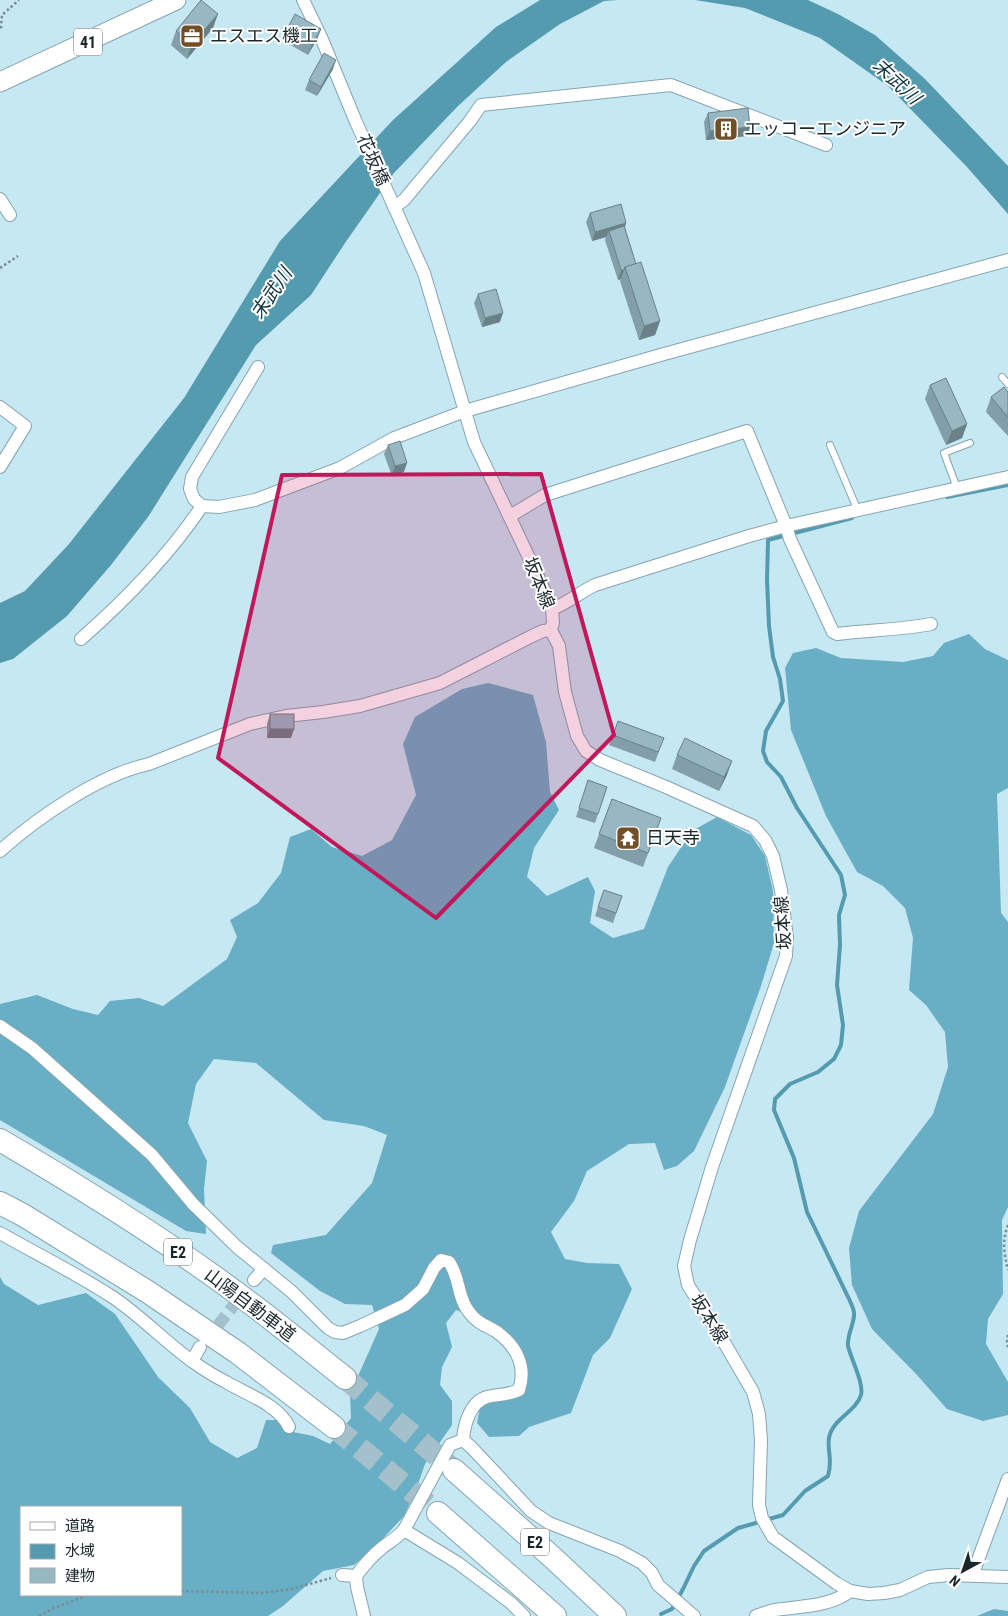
<svg xmlns="http://www.w3.org/2000/svg" width="1008" height="1616" viewBox="0 0 1008 1616" font-family="'Roboto Condensed','Noto Sans JP',sans-serif">
	<style>
		.forest { fill: #68aec4; fill-rule: evenodd }
		.water { fill: #559bb0 }
		.lines { fill: none; stroke-linecap: round; stroke-linejoin: round }
		.stream { stroke: #559bb0; stroke-width: 4 }
		.minor-tunnel { stroke: #a4c1cb; stroke-width: 12; stroke-dasharray: 12 6; stroke-linecap: butt }
		.motorway-tunnel { stroke: #a4c1cb; stroke-width: 22; stroke-dasharray: 22 11; stroke-linecap: butt }
		.service-casing { stroke: #85a5b0; stroke-width: 8 }
		.minor-casing { stroke: #85a5b0; stroke-width: 14 }
		.primary-casing { stroke: #85a5b0; stroke-width: 21 }
		.motorway-casing { stroke: #85a5b0; stroke-width: 24 }
		.path { stroke: #758d95; stroke-width: 2.5; stroke-dasharray: 2.5 2.5; stroke-linecap: butt }
		.service { stroke: #fff; stroke-width: 6 }
		.minor { stroke: #fff; stroke-width: 12 }
		.primary { stroke: #fff; stroke-width: 19 }
		.motorway { stroke: #fff; stroke-width: 22 }
		.wall { fill: #829ea8 }
		.shaded-wall { fill: #6a8188 }
		.building { fill: #97b8c3; stroke: #6a8188 }
		.marked { fill: #c2185b; fill-opacity: 0.2; stroke: #c2185b; stroke-width: 4; stroke-linejoin: round }
		.labels { text-anchor: middle; stroke-width: 4; stroke-linejoin: round; paint-order: stroke }
		.shield { fill: #fff; stroke: #5f686b; stroke-width: 1 }
		.shield-label { font-size: 16px; font-weight: bold; fill: #1a272b }
		.poi-label { font-size: 18px; fill: #1a272b; stroke: #fff; text-anchor: start }
		.street-label { font-size: 18px; fill: #1a272b; stroke: #fff }
		.water-label { font-size: 19px; font-style: italic; fill: #11333d; stroke: #fff }
	</style>
	<rect width="100%" height="100%" fill="#c6e8f3"/>
	<g class="forest">
		<path d="M969,634L985,649L1008,660V788L997,794L1001,913L1008,922V1207L1002,1220L1003,1294L988,1319L986,1344L1008,1382V1415L983,1421L947,1409L917,1375L872,1329L852,1285L849,1248L859,1211L933,1114L948,1067L945,1032L926,1005L909,990L913,938L905,908L883,886L857,872L826,816L791,730L785,668L793,653L816,648L841,658L903,662L933,656L944,643Z"/>
		<path d="M488,683L533,695L546,742L550,792L559,810L534,848L527,877L547,896L588,877L595,891L590,923L613,938L644,929L668,867L692,831L717,817L751,835L765,856L773,891L774,943L761,986L725,1087L694,1151L677,1166L664,1170L655,1143L629,1144L587,1171L574,1201L551,1232L565,1259L587,1263L619,1264L632,1289L610,1338L593,1355L571,1413L529,1427L519,1436L489,1437L477,1423L480,1407L497,1400L516,1397L528,1381L524,1356L483,1320L456,1310L446,1323L452,1347L442,1367L440,1385L452,1401V1425L425,1464L417,1487L404,1516L376,1546L354,1565L323,1571L283,1606L268,1616H0V1277L4,1284L38,1305L86,1293L115,1314L158,1377L190,1408L210,1442L237,1458L257,1448L266,1420H277L293,1432L313,1436L330,1444L351,1418L350,1394L379,1329L372,1305L345,1304L320,1291L271,1253L273,1245L326,1235L372,1183L387,1135L364,1126L324,1120L256,1063L214,1059L196,1084L188,1123L207,1161L204,1189L206,1234L186,1231L0,1120V1004L37,995L73,1009L98,1015L110,1001L139,998L163,1006L227,959L237,937L230,920L258,903L281,873L290,837L311,829L332,847L362,856L392,840L416,795L403,744L415,717L462,689ZM21,1507H181V1595H21Z"/>
		<path d="M994,1609L1008,1611V1616H977Z"/>
	</g>
	<g class="water">
		<path d="M540,0H618L604,1L560,24L506,62L458,106L394,173L345,243L311,295L256,345L148,517L111,565L67,616L13,659L0,663V603L25,591L69,544L184,398L280,241L393,120L496,27Z"/>
		<path d="M695,0H808L838,14L875,35L925,79L1008,166V214L967,167L888,86L820,38L745,8Z"/>
	</g>
	<g class="lines">
		<g class="stream">
			<path d="M947,497L1008,485"/>
			<path d="M769,1519L783,1515L805,1491L828,1476C833,1460 827,1451 829,1438C832,1419 856,1412 861,1395C864,1383 851,1359 848,1346C847,1336 853,1326 854,1316C855,1311 852,1306 850,1301L807,1212L794,1158L774,1110L775,1099L790,1084L818,1072L834,1059L841,1045L843,1025L837,985L840,945L839,915L845,895L841,875L797,808L781,777L767,762L763,751L766,731L783,701L780,679L773,657L769,626L767,580L768,540L852,518"/>
			<path d="M661,1614L672,1609L683,1589L694,1566L704,1551L738,1528L756,1523"/>
		</g>
		<path class="minor-tunnel" d="M207,1339L254,1280"/>
		<g class="motorway-tunnel">
			<path d="M345,1378L454,1470"/>
			<path d="M334,1427L438,1513"/>
		</g>
		<g class="service-casing">
			<g id="service">
				<path d="M1002,377L1008,384"/>
				<path d="M830,445L858,511"/>
				<path d="M957,488L944,453L970,443"/>
			</g>
		</g>
		<g class="minor-casing">
			<g id="minor">
				<path d="M303,0L321,37L356,122L424,273L474,442L541,583L552,609L553,622L551,630L559,646L565,692L577,736L586,751L600,760L666,787L753,826L765,840L773,856L781,890L787,938L786,956L712,1167L690,1240L684,1266L688,1285L721,1337L753,1392L759,1414L761,1440L759,1505L762,1518L773,1537L836,1583L850,1591L868,1594L884,1593L900,1590L928,1577L949,1575L1008,1577"/>
				<path d="M0,199L10,215"/>
				<path d="M394,207L404,200L470,121L481,105L671,85L826,145"/>
				<path d="M258,367L192,477L190,489L194,499L202,506L219,507L255,500L340,468L394,438L465,411L664,354L1008,260"/>
				<path d="M0,407L25,426L0,467"/>
				<path d="M510,516L545,495L747,431L786,526L790,539L833,632L837,634C868,630 900,630 931,624"/>
				<path d="M552,609C568,603 580,592 595,585L749,536L786,526L1008,477"/>
				<path d="M81,639C124,601 170,554 202,506"/>
				<path d="M0,851C38,817 99,775 149,764L250,724L286,716L323,712L360,706L440,683L530,637L543,631L551,630"/>
				<path d="M0,1026L32,1048L152,1155L193,1204L237,1247L264,1269"/>
				<path d="M0,1233C37,1254 75,1273 111,1296C140,1315 164,1341 192,1361"/>
				<path d="M254,1280L264,1269L292,1292L328,1328L335,1332L343,1333L360,1326L405,1305L423,1289L434,1268L441,1260L449,1262C460,1277 457,1297 469,1312C478,1324 486,1325 497,1332C516,1346 527,1366 519,1390C506,1396 499,1394 487,1397C470,1402 464,1425 463,1440"/>
				<path d="M200,1347L192,1361C203,1369 214,1376 226,1382C246,1394 279,1405 289,1427"/>
				<path d="M404,1530L458,1563L511,1603L524,1616"/>
				<path d="M342,1575L356,1576L357,1587L364,1616"/>
				<path d="M356,1576C364,1565 373,1555 383,1547C391,1541 398,1537 404,1530L450,1445L463,1440L472,1448L531,1511L549,1523L620,1551L642,1563L652,1573L658,1585L694,1616"/>
				<path d="M974,1576L975,1568L1008,1479"/>
				<path d="M756,1616C762,1614 769,1611 775,1610C800,1606 830,1607 850,1591"/>
			</g>
		</g>
		<g class="primary-casing">
			<path id="primary" d="M0,82L176,0"/>
		</g>
		<g class="motorway-casing">
			<g id="motorway">
				<path d="M0,1140C84,1189 168,1241 246,1300C280,1325 312,1352 345,1378"/>
				<path d="M0,1203L23,1215L148,1292L238,1353L334,1427"/>
				<path d="M454,1470L552,1557L615,1616"/>
				<path d="M438,1513L555,1616"/>
			</g>
		</g>
		<g class="path">
			<path d="M0,28L1,27L2,15L19,0"/>
			<path d="M0,268L18,256"/>
			<path d="M1008,1225C1002,1240 1004,1254 1008,1270"/>
			<path d="M1008,1335L1007,1341L1008,1348"/>
			<path d="M181,1591L261,1593L292,1589L331,1578"/>
			<path d="M39,1616L54,1608L88,1595"/>
		</g>
		<use href="#service" class="service"/>
		<use href="#minor" class="minor"/>
		<use href="#primary" class="primary"/>
		<use href="#motorway" class="motorway"/>
	</g>
	<g class="wall">
		<path d="M213,28L187,59L171,45L176,31Z"/>
		<path d="M321,29L317,39L308,55L282,40L286,31Z"/>
		<path d="M333,69L317,96L305,90L309,80Z"/>
		<path d="M708,113L750,127L747,136L706,140L704,122Z"/>
		<path d="M590,213L626,223L625,227L636,264L660,321L655,335L639,340L620,281L621,279L618,280L605,240L606,237L592,241L586,222Z"/>
		<path d="M478,294L500,322L482,327L474,303Z"/>
		<path d="M930,385L967,424L962,438L946,445L925,399Z"/>
		<path d="M1008,392V436L986,412L991,397Z"/>
		<path d="M388,445L404,472L392,476L384,454Z"/>
		<path d="M270,714L291,738H267V724Z"/>
		<path d="M618,721L664,738L655,762L609,745Z"/>
		<path d="M677,755L727,775L719,791L672,769Z"/>
		<path d="M588,780L607,787L595,823L576,817Z"/>
		<path d="M612,799L661,818L643,867L594,848Z"/>
		<path d="M604,890L622,896L613,923L595,916Z"/>
	</g>
	<g class="shaded-wall">
		<path d="M218,14L213,28L187,59L192,44Z"/>
		<path d="M321,29L317,39L308,55L312,45Z"/>
		<path d="M336,60L333,69L317,96L321,87Z"/>
		<path d="M750,127L747,136L706,140L710,131Z"/>
		<path d="M626,223L623,233L609,231L606,237L592,241L595,232Z"/>
		<path d="M621,270H624L621,279L618,280Z"/>
		<path d="M503,313L500,322L482,327L485,318Z"/>
		<path d="M660,321L655,335L639,340L644,326Z"/>
		<path d="M967,424L962,438L946,445L952,431Z"/>
		<path d="M407,463L404,472L392,476L395,466Z"/>
		<path d="M270,729H294L291,738H267Z"/>
		<path d="M732,761L727,775L719,791L724,777Z"/>
	</g>
	<g class="building">
		<path d="M201,0L218,14L192,44L176,31Z"/>
		<path d="M295,14L321,29L312,45L286,31Z"/>
		<path d="M324,53L336,60L321,87L309,80Z"/>
		<path d="M748,108L750,127L710,131L708,113Z"/>
		<path d="M621,204L626,223L595,232L590,213Z"/>
		<path d="M624,226L636,264L625,267L624,270H621L609,231Z"/>
		<path d="M641,262L660,321L644,326L625,267Z"/>
		<path d="M496,289L503,313L485,318L478,294Z"/>
		<path d="M946,378L967,424L952,431L930,385Z"/>
		<path d="M1004,387L1008,392V417L991,397Z"/>
		<path d="M400,441L407,463L395,466L388,445Z"/>
		<rect x="270" y="714" width="24" height="15"/>
		<path d="M618,721L664,738L658,752L613,735Z"/>
		<path d="M685,738L732,761L724,777L677,755Z"/>
		<path d="M588,780L607,787L598,814L579,808Z"/>
		<path d="M612,799L661,818L648,853L599,834Z"/>
		<path d="M604,890L622,896L616,913L598,907Z"/>
	</g>
	<path class="marked" d="M541,474L614,735L436,918L218,758L282,475Z"/>
	<defs>
		<g id="office-square" transform="scale(1.25)"><rect x="-9" y="-9" width="18" height="18" rx="4" fill="#715027" stroke="#fff"/><path d="M-6-3h4V-5.5h4V-3h4V5H-6ZM-1-4.5V-3h2v-1.5ZM-6 0V1H6V0Z" fill="#fff"/></g>
		<g id="building-square" transform="scale(1.25)"><rect x="-9" y="-9" width="18" height="18" rx="4" fill="#715027" stroke="#fff"/><path d="M-4-6H4V6H1V3H-1V6H-4ZM-2.5-4.3h1.7v1.8h-1.7ZM.8-4.3h1.7v1.8H.8ZM-2.5-1h1.7V.8h-1.7ZM.8-1h1.7V.8H.8Z" fill="#fff"/></g>
		<g id="temple-square" transform="scale(1.25)"><rect x="-9" y="-9" width="18" height="18" rx="4" fill="#715027" stroke="#fff"/><path d="M0-6L5-2H3V0L6.5 2.5H4V6H1.5V3h-3V6H-4V2.5H-6.5L-3 0V-2H-5Z" fill="#fff"/></g>
	</defs>
	<g fill-rule="evenodd">
		<use href="#office-square" x="192" y="36"/>
		<use href="#building-square" x="726" y="129"/>
		<use href="#temple-square" x="628" y="838"/>
	</g>
	<g class="labels">
		<g class="shield">
			<rect x="74" y="28.5" width="28" height="27" rx="4"/>
			<rect x="164" y="1238.5" width="28" height="27" rx="4"/>
			<rect x="521" y="1528.5" width="28" height="27" rx="4"/>
		</g>
		<g class="shield-label">
			<text x="88" y="48">41</text>
			<text x="178" y="1258">E2</text>
			<text x="535" y="1548">E2</text>
		</g>
		<g class="poi-label">
			<text x="210" y="42">エスエス機工</text>
			<text x="744" y="135">エッコーエンジニア</text>
			<text x="646" y="844">日天寺</text>
		</g>
		<g class="street-label">
			<text transform="translate(373 160) rotate(66)" y="6">花坂橋</text>
			<text transform="translate(539 583) rotate(68)" y="6">坂本線</text>
			<text transform="translate(783 923) rotate(-94)" y="6">坂本線</text>
			<text transform="translate(250 1305) rotate(37)" y="6">山陽自動車道</text>
			<text transform="translate(709 1319) rotate(58)" y="6">坂本線</text>
		</g>
		<g class="water-label">
			<text transform="translate(897 81) rotate(43)" y="7">末武川</text>
			<text transform="translate(271 293) rotate(-56)" y="7">末武川</text>
		</g>
	</g>
	<rect x="20" y="1506" width="162" height="90" fill="#ffffff" stroke="#a3a9aa"/>
	<rect x="30" y="1522" width="25" height="8" fill="#ffffff" stroke="#a3a9aa"/>
	<text x="65" y="1531" font-size="15" fill="#1a272b">道路</text>
	<rect x="30" y="1544" width="25" height="15" fill="#559bb0" stroke="#a3a9aa"/>
	<text x="65" y="1556" font-size="15" fill="#1a272b">水域</text>
	<rect x="30" y="1568" width="25" height="15" fill="#97b8c3" stroke="#a3a9aa"/>
	<text x="65" y="1581" font-size="15" fill="#1a272b">建物</text>
	<g transform="translate(963 1571) rotate(220)" stroke="#ffffff" stroke-width="4" paint-order="stroke">
	<path d="M0-4L9 19L0 12L-9 19Z" fill="#1a272b"/>
	<text y="-8" font-size="14" font-weight="bold" text-anchor="middle" fill="#1a272b">N</text>
	</g>
</svg>
